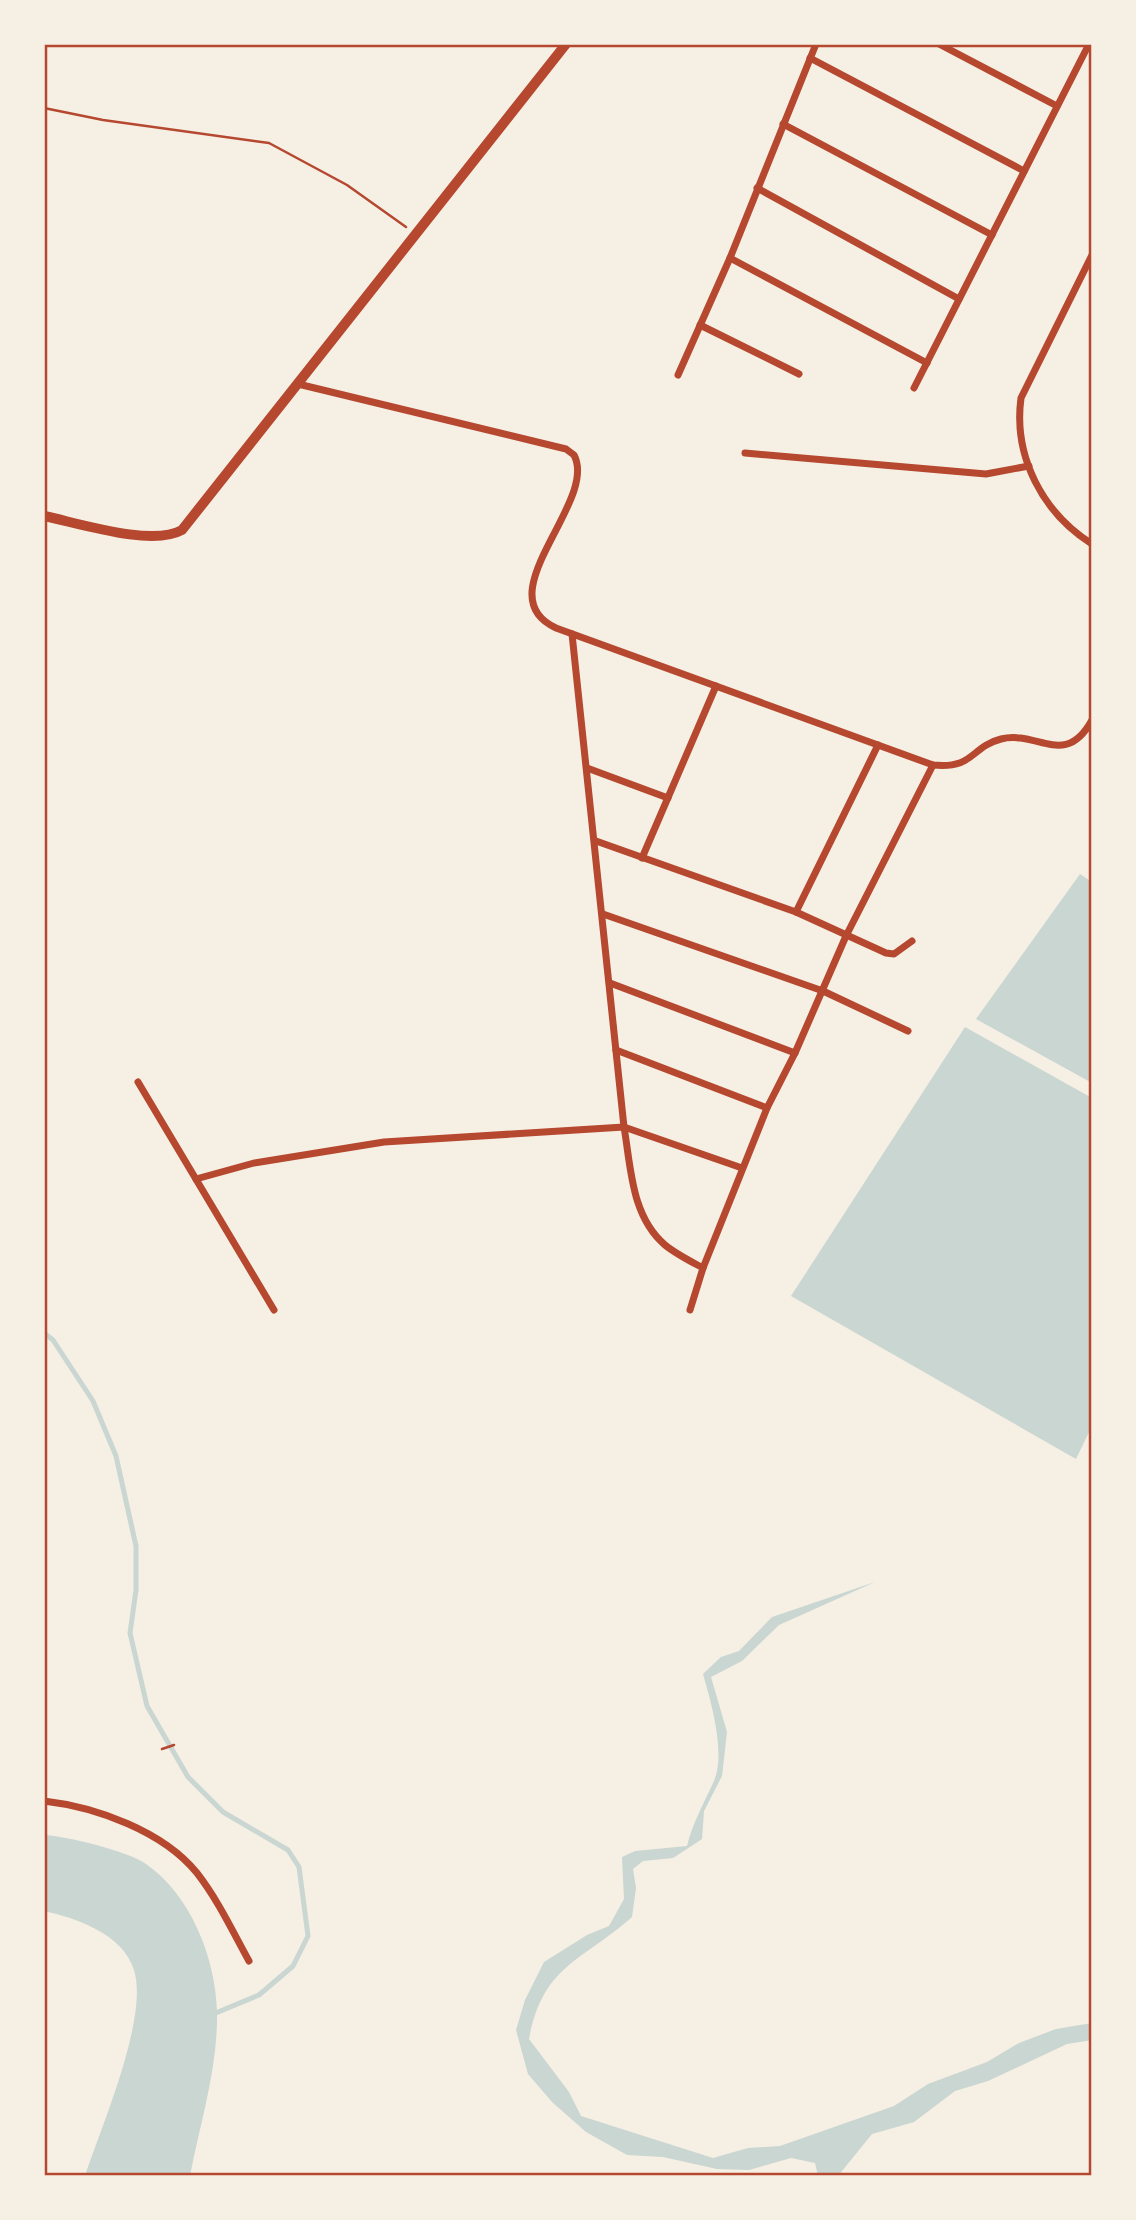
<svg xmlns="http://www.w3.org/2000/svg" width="1136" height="2220" viewBox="0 0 1136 2220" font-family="Signika,sans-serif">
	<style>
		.water { fill: #c9d6d2 }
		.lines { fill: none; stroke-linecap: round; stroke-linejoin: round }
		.stream { stroke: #c9d6d2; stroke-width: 5 }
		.path { stroke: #b5482f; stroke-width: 2.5 }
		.minor { stroke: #b5482f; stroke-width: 7 }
		.tertiary { stroke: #b5482f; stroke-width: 10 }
		.neatline { fill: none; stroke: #b5482f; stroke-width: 2.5 }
	</style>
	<rect width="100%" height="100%" fill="#f6efe4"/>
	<g class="water">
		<path d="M1080,874L1092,882V1083L976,1019Z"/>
		<path d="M965,1027L1092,1098V1426L1076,1459L791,1296Z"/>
		<path d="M875,1582L779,1625L742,1661L711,1677L727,1732L722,1776L704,1811L702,1839L673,1858L643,1861L633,1869L636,1888L632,1917C581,1962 543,1965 529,2039L569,2092L581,2116L713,2158L748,2148L780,2146L894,2106L928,2084L987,2062L1019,2043L1056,2029L1092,2023V2040L1067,2044L988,2081L955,2091L914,2122L872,2134L838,2176H818L815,2163L791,2158L749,2170L717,2169L663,2157L627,2155L586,2132L552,2102L528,2074L516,2030L525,2000L544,1962L587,1935L609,1926L624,1899L622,1857L635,1851L687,1846C693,1822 704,1803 714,1781C726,1753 711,1702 703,1674L721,1657L739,1651L772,1617Z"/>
		<path d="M44,1835C66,1836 128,1851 146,1864C191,1895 216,1959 217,2013C218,2068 200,2123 190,2176H85C101,2127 149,2018 134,1970C123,1934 76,1918 44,1911Z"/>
	</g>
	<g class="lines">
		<path class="stream" d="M44,1333L53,1340L93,1401L116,1456L136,1546V1590L130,1633L147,1706L188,1777L223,1812L288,1850L299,1867L308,1936L293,1966L259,1995L211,2015"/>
		<g class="path">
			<path d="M44,108L103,120L269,143L347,185L406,227"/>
			<path d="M162,1749L174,1745"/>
		</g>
		<g class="minor">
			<path d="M939,44L1057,106"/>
			<path d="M810,58L1024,171"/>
			<path d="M783,124L992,235"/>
			<path d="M757,188L959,299"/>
			<path d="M1092,255L1021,398C1013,457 1043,513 1092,544"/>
			<path d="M730,258L927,363"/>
			<path d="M700,325L799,374"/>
			<path d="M678,375L730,258L816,44"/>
			<path d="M298,384L566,449L574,455C599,502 484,595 556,628L933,765C975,769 970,747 1001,739C1038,730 1065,769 1092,720"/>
			<path d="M914,388L1089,44"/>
			<path d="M745,453L986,474L1029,466"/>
			<path d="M572,634L624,1127C631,1167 631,1216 665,1245C676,1254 690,1261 703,1268"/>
			<path d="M587,768L668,798"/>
			<path d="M596,841L796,912L886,953L894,954L912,941"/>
			<path d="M642,858L716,686"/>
			<path d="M796,912L878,745"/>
			<path d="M603,914L823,991L908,1031"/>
			<path d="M610,983L795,1053"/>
			<path d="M616,1050L767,1108"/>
			<path d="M138,1082L274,1310"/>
			<path d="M196,1179L254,1163L384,1142L624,1127L742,1168"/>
			<path d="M690,1310L703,1268L767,1108L795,1053L846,936L933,765"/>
			<path d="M44,1801C96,1807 163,1831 197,1873C218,1900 233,1932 249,1961"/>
		</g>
		<path class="tertiary" d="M44,516C78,523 152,547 182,530L566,44"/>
	</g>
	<rect width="1136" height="2220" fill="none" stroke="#f6efe4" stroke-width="91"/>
	<rect x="46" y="46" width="1044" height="2128" class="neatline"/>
</svg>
